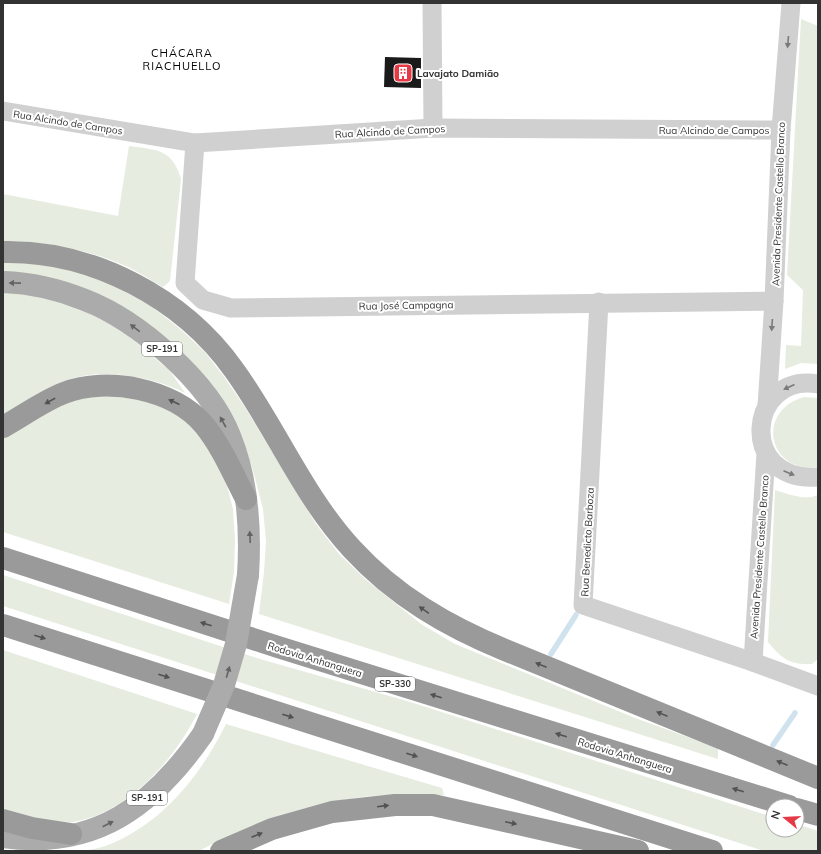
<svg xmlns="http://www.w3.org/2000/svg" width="821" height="854" viewBox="0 0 821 854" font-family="Mulish,sans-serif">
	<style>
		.green { fill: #e6ecdf }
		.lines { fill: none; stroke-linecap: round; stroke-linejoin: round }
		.stream { stroke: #cfe2ee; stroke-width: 5.5 }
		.building { fill: #1a1a1a }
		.street { stroke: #d0d0d0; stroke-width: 19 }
		.primary { stroke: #ababab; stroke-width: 22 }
		.highway { stroke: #9a9a9a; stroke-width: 22 }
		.primary-bridge { stroke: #ababab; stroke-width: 22 }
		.oneway { fill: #7a7a7a }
		.oneway2 { fill: #636363 }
		.oneway3 { fill: #525252 }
		.labels { text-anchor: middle; stroke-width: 4; stroke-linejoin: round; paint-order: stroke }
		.shield { fill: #fff; stroke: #707070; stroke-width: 1 }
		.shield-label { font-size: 9px; font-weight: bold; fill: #333 }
		.poi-label { font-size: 10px; font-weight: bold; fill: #333; stroke: #fff; text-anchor: start }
		.street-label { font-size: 10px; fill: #333; stroke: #fff }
		.neighbourhood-label { font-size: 11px; letter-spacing: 1px; fill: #000; stroke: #fff }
	</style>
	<rect width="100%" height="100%" fill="#fff"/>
	<g class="green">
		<path d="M801,19L818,26V364L801,363L785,369L786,345L801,346L803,290L787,275Z"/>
		<path d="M129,146C156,150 172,148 181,179L170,281L163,287C152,281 140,273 128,267C90,250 45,241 3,241V194L118,216Z"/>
		<path d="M3,261L48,263L100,278L151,306L179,328L204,351L225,378L246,409L316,524L339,554L365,579L421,624L455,644L635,718L718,748V759L259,614L264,572L266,541L263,509L254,474L243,440L191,361L168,339L141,319L3,275Z"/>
		<path d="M3,291L34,294L70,304L123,331L170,371L185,393C156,378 107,368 74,378C49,386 26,401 3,415Z"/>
		<path d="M92,395L136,396L180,416L202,435L225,478L233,509L235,540L234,572L229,604L3,532V437L60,404Z"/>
		<path d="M804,397L818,398V467C768,474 755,411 804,397Z"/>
		<path d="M775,490C788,494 805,501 818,495V659L812,664C790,665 782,659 768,642Z"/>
		<path d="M3,575L260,659L407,701L773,817V830H797V824L818,831V851H764L3,606Z"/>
		<path d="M3,650L197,714C170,767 114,829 48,823C33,822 17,816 3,813Z"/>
		<path d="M226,724L442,788L444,795L399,794L361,797L325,803L218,841L199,851H84C92,849 100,848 108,845C162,824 201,775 226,724Z"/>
	</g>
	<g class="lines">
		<g class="stream">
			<path d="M551,654L576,615"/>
			<path d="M773,745L795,713"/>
		</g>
	</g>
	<path class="building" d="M385,57L421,58V88L384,87Z"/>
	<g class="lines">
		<g class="street">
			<path d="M432,3L433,128"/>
			<path d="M3,111L195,143L433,128L781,130"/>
			<path d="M195,143L185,283L203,300L231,308L774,301"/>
			<path d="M599,302L583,605L753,662L818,686"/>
			<path d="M818,384C747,372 737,483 818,477"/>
			<path d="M767,406L774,301L781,130L791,3"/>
			<path d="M753,662L766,453"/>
		</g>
		<g class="primary">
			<path d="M3,282C32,283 58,289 85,300C139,321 209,382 230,436C248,480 251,528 248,575"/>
			<path d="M3,837C95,850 153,806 203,734"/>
		</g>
		<g class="highway">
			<path d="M3,252C92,250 183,298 234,370C276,428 303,496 352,549C395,596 447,626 505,650L818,778"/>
			<path d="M3,427C23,416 43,401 64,393C107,376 174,389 204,425C222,447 233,474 246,499"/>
			<path d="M3,558L278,647L789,806"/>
			<path d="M3,625L712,851"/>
			<path d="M797,809L818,815"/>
			<path d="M3,820L32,828L71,834"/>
			<path d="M221,851L272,829L332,812L395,805H433L638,851"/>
		</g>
		<path class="primary-bridge" d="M203,734L224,685L236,644L248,575"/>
	</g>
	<defs><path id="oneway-solid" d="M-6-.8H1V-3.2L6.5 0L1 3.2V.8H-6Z"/></defs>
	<g class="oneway">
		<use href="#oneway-solid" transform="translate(788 42) rotate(95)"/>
		<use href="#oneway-solid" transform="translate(772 325) rotate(94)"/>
		<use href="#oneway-solid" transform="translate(789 387) rotate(156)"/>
		<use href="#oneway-solid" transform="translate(789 473) rotate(23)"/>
	</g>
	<g class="oneway2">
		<use href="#oneway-solid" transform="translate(15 283) rotate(-179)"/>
		<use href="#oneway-solid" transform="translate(135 328) rotate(-143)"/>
		<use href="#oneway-solid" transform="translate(223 422) rotate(-119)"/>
		<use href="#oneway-solid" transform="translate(250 537) rotate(-92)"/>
		<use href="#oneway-solid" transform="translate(228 672) rotate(-74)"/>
		<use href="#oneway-solid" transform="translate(108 824) rotate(-27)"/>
	</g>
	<g class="oneway3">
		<use href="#oneway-solid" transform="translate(50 401) rotate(151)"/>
		<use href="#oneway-solid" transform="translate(174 402) rotate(-155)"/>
		<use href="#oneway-solid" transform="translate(424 610) rotate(-146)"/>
		<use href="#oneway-solid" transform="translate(206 624) rotate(-162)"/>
		<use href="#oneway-solid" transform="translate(40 637) rotate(18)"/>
		<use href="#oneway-solid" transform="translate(541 665) rotate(-158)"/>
		<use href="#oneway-solid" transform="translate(164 676) rotate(18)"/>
		<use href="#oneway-solid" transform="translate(436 696) rotate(-163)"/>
		<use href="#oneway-solid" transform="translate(662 714) rotate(-158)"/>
		<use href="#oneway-solid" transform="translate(288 716) rotate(18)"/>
		<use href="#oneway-solid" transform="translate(561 735) rotate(-163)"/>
		<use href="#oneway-solid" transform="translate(412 755) rotate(18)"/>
		<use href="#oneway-solid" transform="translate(782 763) rotate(-158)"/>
		<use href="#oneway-solid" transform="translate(738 790) rotate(-163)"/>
		<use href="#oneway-solid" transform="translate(383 806) rotate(-7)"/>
		<use href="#oneway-solid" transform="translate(511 823) rotate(12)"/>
		<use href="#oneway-solid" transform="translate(257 835) rotate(-23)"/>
	</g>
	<defs>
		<g id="building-square" transform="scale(1)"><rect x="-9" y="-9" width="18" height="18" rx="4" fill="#e63946" stroke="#fff"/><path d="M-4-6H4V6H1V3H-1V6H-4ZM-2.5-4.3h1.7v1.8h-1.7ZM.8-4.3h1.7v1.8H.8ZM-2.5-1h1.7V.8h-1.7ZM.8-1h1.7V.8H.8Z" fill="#fff"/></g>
	</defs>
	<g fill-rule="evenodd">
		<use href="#building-square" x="403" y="73"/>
	</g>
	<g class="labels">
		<g class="shield">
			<rect x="142" y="342" width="40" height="14" rx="3"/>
			<rect x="375" y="677" width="40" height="14" rx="3"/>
			<rect x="127" y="791" width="40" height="14" rx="3"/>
		</g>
		<g class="shield-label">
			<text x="162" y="352">SP-191</text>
			<text x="395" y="687">SP-330</text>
			<text x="147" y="801">SP-191</text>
		</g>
		<g class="poi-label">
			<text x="417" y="77">Lavajato Damião</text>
		</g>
		<g class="street-label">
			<text transform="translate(68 122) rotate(9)" y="4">Rua Alcindo de Campos</text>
			<text x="714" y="134">Rua Alcindo de Campos</text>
			<text transform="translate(390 131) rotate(-3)" y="4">Rua Alcindo de Campos</text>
			<text transform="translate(778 204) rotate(-88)" y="4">Avenida Presidente Castello Branco</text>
			<text transform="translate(406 305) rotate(-1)" y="4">Rua José Campagna</text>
			<text transform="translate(587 542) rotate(-87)" y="4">Rua Benedicto Barboza</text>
			<text transform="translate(759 557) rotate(-86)" y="4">Avenida Presidente Castello Branco</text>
			<text transform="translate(315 659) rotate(17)" y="4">Rodovia Anhanguera</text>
			<text transform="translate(625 755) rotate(17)" y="4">Rodovia Anhanguera</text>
		</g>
		<g class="neighbourhood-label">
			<text x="182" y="57">CHÁCARA<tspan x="182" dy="13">RIACHUELLO</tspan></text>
		</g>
	</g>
	<rect width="821" height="854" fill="none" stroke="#333333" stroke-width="8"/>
	<g transform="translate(785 818) rotate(288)"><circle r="19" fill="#ffffff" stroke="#adadad"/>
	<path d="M0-3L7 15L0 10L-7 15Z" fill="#e63946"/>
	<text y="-6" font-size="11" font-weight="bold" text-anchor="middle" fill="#333333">N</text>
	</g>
</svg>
